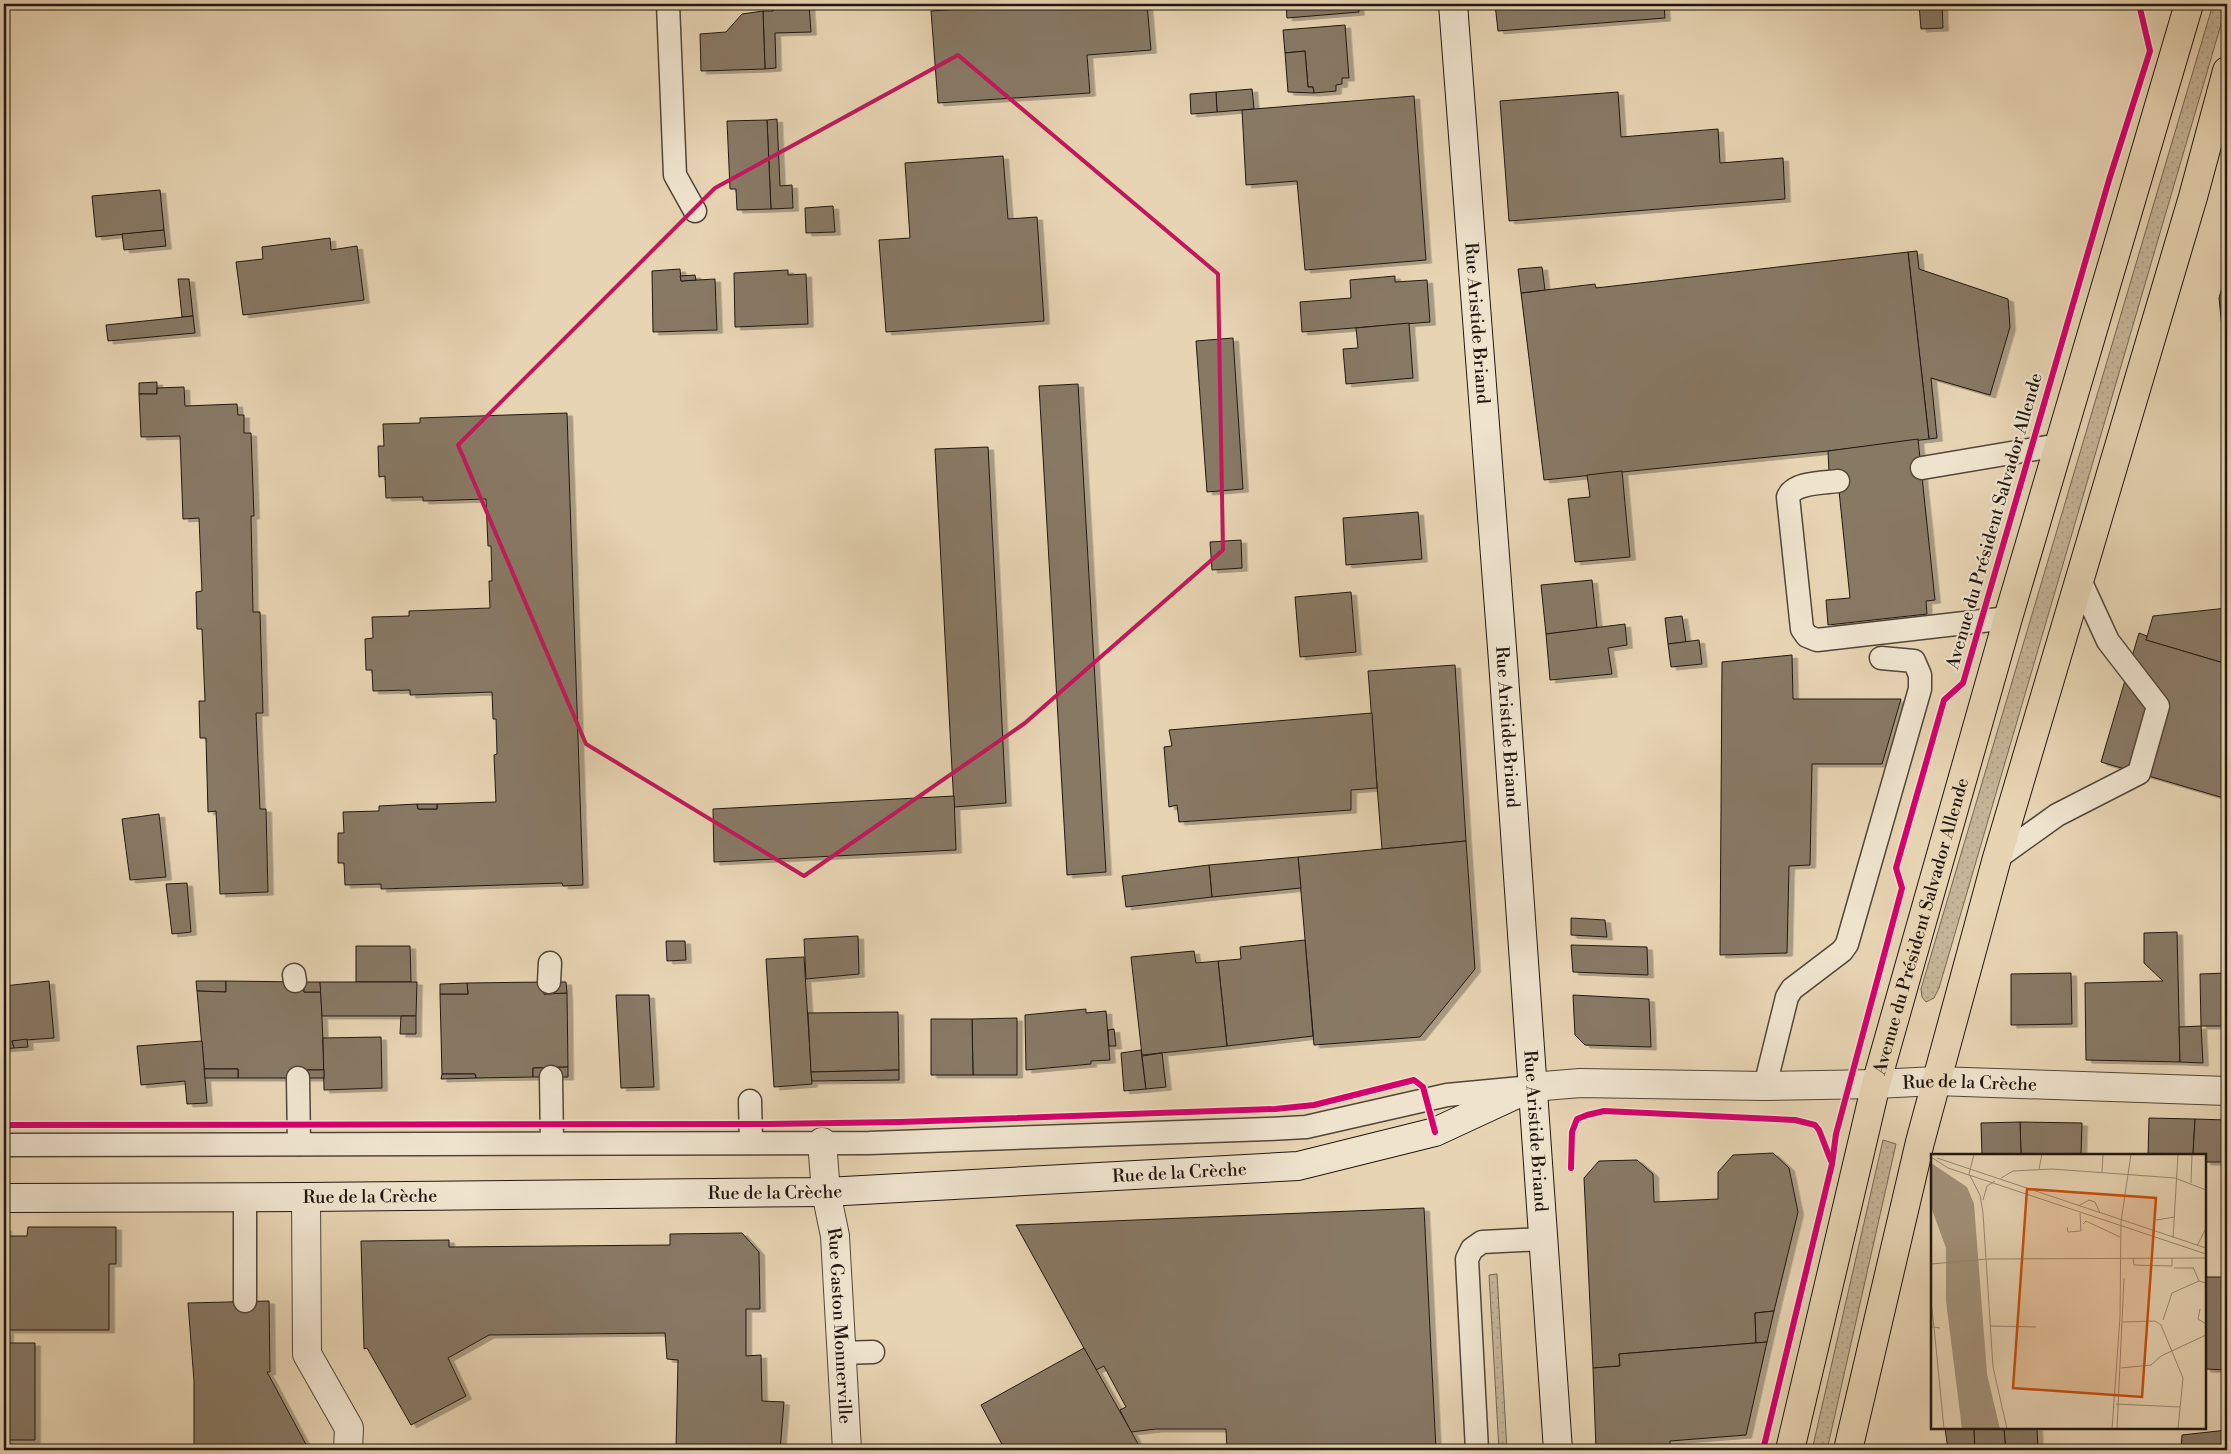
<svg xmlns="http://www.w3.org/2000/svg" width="2231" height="1454" viewBox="0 0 2231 1454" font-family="'Libre Bodoni',serif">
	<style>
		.grass { fill: url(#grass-dots); stroke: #736654 }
		.building { fill: #887965; stroke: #211710; filter: url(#shadow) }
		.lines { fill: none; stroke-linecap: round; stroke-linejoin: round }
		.lane-casing { stroke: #524639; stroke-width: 25 }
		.street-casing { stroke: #524639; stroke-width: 30 }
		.secondary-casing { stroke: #211710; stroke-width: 30 }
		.primary-casing { stroke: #211710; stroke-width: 30 }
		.lane { stroke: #efe3ce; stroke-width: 22 }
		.street { stroke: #efe3ce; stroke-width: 28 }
		.secondary { stroke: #efe3ce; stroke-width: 28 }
		.primary { stroke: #e7d4b3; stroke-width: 28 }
		.cycleway-casing { stroke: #efe3ce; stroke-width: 9 }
		.cycleway { stroke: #d6006c; stroke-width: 6 }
		.marked { fill: none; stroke: #c2185b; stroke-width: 4; stroke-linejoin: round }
		.labels { text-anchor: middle; stroke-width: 4.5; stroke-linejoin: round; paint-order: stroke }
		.street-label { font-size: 18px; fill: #211710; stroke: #efe3ce }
		.inset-road { fill: none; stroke: #988872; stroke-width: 1 }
		.view { fill: #ca4f0d; fill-opacity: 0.15; stroke: #ca4f0d; stroke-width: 2.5 }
		.inset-edge { fill: none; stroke: #211710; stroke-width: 2.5 }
	</style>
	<defs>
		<pattern id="grass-dots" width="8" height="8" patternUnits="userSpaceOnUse" patternTransform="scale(1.25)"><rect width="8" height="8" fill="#c5b497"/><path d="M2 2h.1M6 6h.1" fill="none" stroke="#a99a81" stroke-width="1.8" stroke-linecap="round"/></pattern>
		<filter id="shadow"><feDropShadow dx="5.5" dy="3" stdDeviation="0" flood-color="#0004"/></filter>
	</defs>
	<rect width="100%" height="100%" fill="#e7d4b3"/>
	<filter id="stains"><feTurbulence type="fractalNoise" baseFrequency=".004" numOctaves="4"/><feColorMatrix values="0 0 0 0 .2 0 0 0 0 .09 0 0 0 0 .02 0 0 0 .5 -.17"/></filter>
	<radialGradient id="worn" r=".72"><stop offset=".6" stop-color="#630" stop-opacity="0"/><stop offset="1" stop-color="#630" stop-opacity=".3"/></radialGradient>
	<g class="grass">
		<path d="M2213,4H2227L1939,988L1934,998L1926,1002L1922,997L1921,989Z"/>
		<path d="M1883,1140L1896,1144L1827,1450H1812Z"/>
		<path d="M1497,1274L1507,1450H1499L1489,1275Z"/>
	</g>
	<g class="building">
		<path d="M4,4H34L4,6Z"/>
		<path d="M773,4H809L811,32L775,33L776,68L765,69L763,11H773Z"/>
		<path d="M1028,4H1147L1151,50L1087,55L1090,93L938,103L931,11Z"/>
		<path d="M1286,4H1358L1359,12L1287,18Z"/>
		<path d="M1495,4H1664L1665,18L1498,31Z"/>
		<path d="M1919,4H1942L1943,28L1921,29Z"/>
		<path d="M763,11L765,69L701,71L700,34L726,32L742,14Z"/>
		<path d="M1345,25L1349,78H1342V84L1336,85V91L1314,93L1313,87H1308L1305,51L1285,53L1283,30Z"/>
		<path d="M1305,51L1308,87H1313L1314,93L1288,92L1285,53Z"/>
		<path d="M1252,89L1254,109L1217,112L1216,92Z"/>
		<path d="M1216,92L1217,112L1191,114L1190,94Z"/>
		<path d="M1618,92L1621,137L1718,129L1720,163L1783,158L1785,199L1509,221L1500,101Z"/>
		<path d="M1414,96L1426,260L1305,270L1297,181L1246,185L1242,110Z"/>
		<path d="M777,119L780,186L792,185L793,208L771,209L767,120Z"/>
		<path d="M767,120L771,209L737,210L736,189H730L727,121Z"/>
		<path d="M1003,156L1008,219L1037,217L1044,321L886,332L879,240L910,238L905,163Z"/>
		<path d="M160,190L164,230L96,237L92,196Z"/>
		<path d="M833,206L835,232L806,233L805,208Z"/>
		<path d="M164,230L166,246L124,250L122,234Z"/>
		<path d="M330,238L331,250L357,246L364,300L243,315L236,262L263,259L262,247Z"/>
		<path d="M1917,251L1919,269L2008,299L2010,327L1990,395L1931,378L1937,438L1929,439L1908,252Z"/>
		<path d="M1908,252L1929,439L1828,451L1544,480L1521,293L1595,284L1596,288Z"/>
		<path d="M1542,267L1545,290L1521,293L1518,269Z"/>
		<path d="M680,269L681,281L715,279L717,330L653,332L652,271Z"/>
		<path d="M788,270V275L806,274L808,324L735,327L734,273Z"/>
		<path d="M695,275L696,280L681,281L680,276Z"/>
		<path d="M1395,276V282L1427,280L1430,322L1302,332L1300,302L1351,298L1350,280Z"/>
		<path d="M178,279H189L193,316L182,317Z"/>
		<path d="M2227,283V326L2222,327L2219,298L2223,284Z"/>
		<path d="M193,316L195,333L108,341L106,325Z"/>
		<path d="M1409,323L1413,378L1346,384L1343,349L1358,348L1356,328Z"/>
		<path d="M1233,338L1243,489L1207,492L1196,341Z"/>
		<path d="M157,382V394H139V383Z"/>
		<path d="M1078,384L1106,872L1067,875L1039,386Z"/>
		<path d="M184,387L185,406L237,404L238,415H244V433H251L254,516H251L253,612H260L263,713H256L260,809H266L268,892L220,894L216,811L208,812L206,738H200L199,701H205L202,629H197L196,592L202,591L199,518L183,519L180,436L141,437L139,394H157V388Z"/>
		<path d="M567,413L583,885L563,886L562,883L381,889V884L345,885L344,863H338V833H344L343,812L379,811V806L417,804L418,809H437V804L496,802L494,755L497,754L496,719H493L492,692L410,695V690L373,691L372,670H366L365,639L373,638L372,617L409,616V611L490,608L489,581H492L491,546H488L486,499L423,501V497L386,498L385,476L379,477L378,446H384L383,424L420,423V418Z"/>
		<path d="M1918,439L1935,600L1926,601L1927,614L1828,625L1826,600L1850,598L1838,481L1829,472L1828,451Z"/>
		<path d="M988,447L1006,803L954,807L935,449Z"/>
		<path d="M1622,471L1630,557L1575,562L1568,499L1590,497L1587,475Z"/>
		<path d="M1418,512L1422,559L1346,565L1343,518Z"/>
		<path d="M1241,540L1242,568L1212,570L1210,542Z"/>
		<path d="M1592,580L1597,628L1546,634L1541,585Z"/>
		<path d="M1351,592L1356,652L1300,657L1295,597Z"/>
		<path d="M2227,608V664L2146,640L2153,616Z"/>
		<path d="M1682,616L1686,642L1668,644L1665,618Z"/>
		<path d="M1625,624L1627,645L1608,648L1612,674L1550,680L1546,634Z"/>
		<path d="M2139,633L2147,636L2146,640L2227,664V799L2101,762Z"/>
		<path d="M1699,640L1702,664L1671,667L1668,644Z"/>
		<path d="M1792,655L1793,699H1901L1882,764H1812L1810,865L1789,866L1787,953L1720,955L1722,662Z"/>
		<path d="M1455,665L1466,841L1382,849L1368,671Z"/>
		<path d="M1372,713L1377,788L1351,790V810L1179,822L1177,805L1169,807L1164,747L1172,746L1169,730Z"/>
		<path d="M954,796L956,850L714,862L713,809Z"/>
		<path d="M417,804H437V809H418Z"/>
		<path d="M159,814L166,877L130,880L122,819Z"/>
		<path d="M1466,841L1475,969L1420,1037L1314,1045L1298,857Z"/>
		<path d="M1298,857L1301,888L1212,897L1209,865Z"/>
		<path d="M1209,865L1212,897L1126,907L1122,876Z"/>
		<path d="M187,883L191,932L172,934L166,884Z"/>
		<path d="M1571,918L1605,920L1607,937L1571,935Z"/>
		<path d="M2177,932L2180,1062L2086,1060L2085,983L2163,981L2144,963V933Z"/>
		<path d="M858,936L859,974L806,979L804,939Z"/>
		<path d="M1305,940L1313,1036L1227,1046L1218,961L1241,959L1240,947Z"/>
		<path d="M666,941H685L686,960L667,961Z"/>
		<path d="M1571,945L1647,947L1648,975L1573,972Z"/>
		<path d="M356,946H410L411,982H356Z"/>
		<path d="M1194,951L1196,963L1218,961L1227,1046L1142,1055L1131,957Z"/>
		<path d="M804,957L812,1084L774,1087L766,959Z"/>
		<path d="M2071,973L2072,1024L2011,1025V974Z"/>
		<path d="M2227,973V1026H2201L2200,974Z"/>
		<path d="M49,981L54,1038L12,1041L14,1048L4,1049V986Z"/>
		<path d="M196,981H226V992L197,991Z"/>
		<path d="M226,981L304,982V992H321L324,1070H292V1078H238V1069H204L197,991L226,992Z"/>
		<path d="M304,982H320L321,992H304Z"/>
		<path d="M320,982H417L416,1016H322Z"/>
		<path d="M544,982V994L567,993L568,1067L533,1068V1077L476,1078L475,1074H442L440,994H468L467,983Z"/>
		<path d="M544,982H566L567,993L544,994Z"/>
		<path d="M467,983L468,994H440V984Z"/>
		<path d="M616,995H649L654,1087L621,1088Z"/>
		<path d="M1573,995L1649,999L1651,1047L1585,1045L1575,1035Z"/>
		<path d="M1086,1009V1013L1106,1011L1110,1060L1091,1061V1064L1026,1070L1025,1015Z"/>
		<path d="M898,1012L899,1070L811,1072L808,1013Z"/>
		<path d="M401,1016H416V1034H400Z"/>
		<path d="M1017,1018V1075H973L972,1019Z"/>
		<path d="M931,1019H972L973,1075H931Z"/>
		<path d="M2201,1026L2203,1063L2180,1062L2179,1027Z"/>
		<path d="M1114,1029L1116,1046H1109L1108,1030Z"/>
		<path d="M381,1037L382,1088L324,1090L323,1038Z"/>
		<path d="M27,1039L28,1047L14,1048L12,1041Z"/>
		<path d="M202,1041L207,1103L187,1104L185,1081L141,1085L137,1046Z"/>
		<path d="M1141,1050L1146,1089L1124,1091L1121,1053Z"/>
		<path d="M1162,1053L1166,1087L1146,1089L1142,1056Z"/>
		<path d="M568,1067V1077H533V1068Z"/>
		<path d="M204,1069H238V1078H205Z"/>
		<rect x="292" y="1070" width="32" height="8"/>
		<path d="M899,1070V1080L812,1081L811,1072Z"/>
		<path d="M442,1074H475L476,1078L441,1079Z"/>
		<path d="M2149,1118L2195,1119L2193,1155H2148Z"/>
		<path d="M2195,1119L2227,1120V1162H2205V1155H2193Z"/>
		<path d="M2020,1122L2082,1123L2081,1155H2021Z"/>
		<path d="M2020,1122L2021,1155H1982L1981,1123Z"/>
		<path d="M1773,1153L1789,1168L1798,1212L1774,1311L1755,1313L1756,1343L1619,1354L1620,1366L1593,1368L1584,1178L1599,1161L1637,1160L1653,1174L1654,1202L1718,1199V1172L1733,1155Z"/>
		<path d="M1424,1208L1436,1450H1227L1226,1429H1156L1131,1432L1120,1410L1126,1407L1104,1366L1096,1370L1016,1225Z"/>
		<path d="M28,1227H116V1264H109V1330H8V1343H35V1440H7V1450H4V1228H6V1236H27Z"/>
		<path d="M742,1233L759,1252L760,1309H746V1356L761,1355L762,1401L784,1402L780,1450H676L678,1360L667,1359L665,1333L489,1335L448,1358L466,1396L411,1425L367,1348L364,1349L361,1241L449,1240V1247L670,1245V1234Z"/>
		<path d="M2205,1277H2227V1370L2205,1369Z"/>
		<path d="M269,1301L270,1372H267L309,1450H194V1381L188,1303Z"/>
		<path d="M1774,1311L1767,1342L1756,1343L1755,1313Z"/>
		<path d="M1767,1342L1746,1435L1670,1441V1450H1596L1593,1368L1620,1366L1619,1354Z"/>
		<path d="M1084,1348L1141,1449L1005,1450L981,1405Z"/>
		<path d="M1945,1428H1974L1975,1450H1948Z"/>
		<path d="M1974,1428H2004L2006,1450H1975Z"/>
		<path d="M2004,1428H2037L2038,1450H2006Z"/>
		<path d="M2227,1430V1450H2181L2182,1435Z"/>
	</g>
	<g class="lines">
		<g class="lane-casing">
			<g id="lane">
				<path d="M668,4L675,175L695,211"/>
				<path d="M1922,468L2059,445"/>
				<path d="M1838,481C1824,483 1794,482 1788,497L1802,629L1807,636L1817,640L2008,618"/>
				<path d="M1997,858L2057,815L2139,773L2158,706L2108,641L2079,578"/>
				<path d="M294,975L295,981"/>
				<path d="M549,982L550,963"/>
				<path d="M551,1077L552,1143"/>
				<path d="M298,1078L299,1144"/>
				<path d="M1765,1086L1787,997L1792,989L1842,951L1847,944L1920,689V675L1914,661L1881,658"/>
				<path d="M750,1101L751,1142"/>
				<path d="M4,1145L869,1143L1268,1129L1306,1127L1447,1095L1521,1088"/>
				<path d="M245,1197V1301"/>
				<path d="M841,1353L873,1352"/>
				<path d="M1477,1450L1467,1259L1472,1249L1482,1242L1543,1239"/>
			</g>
		</g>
		<g class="street-casing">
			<g id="street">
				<path id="s1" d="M1532,1087L1580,1083L1765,1086L1876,1084L1936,1081L2227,1091"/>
				<path id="s2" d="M822,1142L826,1192L835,1236L847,1450"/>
				<path d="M306,1197L307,1354L349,1428L348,1450"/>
			</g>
		</g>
		<g class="secondary-casing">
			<g id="secondary">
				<path id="s3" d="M1453,4L1503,661L1558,1450"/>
				<path id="s4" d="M4,1198L306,1197L826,1192L1298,1166L1435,1132L1532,1087"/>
			</g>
		</g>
		<g class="primary-casing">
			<g id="primary">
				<path id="s5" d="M1790,1450L1876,1084L2008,618L2189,4"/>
				<path d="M1848,1450L1920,1142L1997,858L2193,197L2227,71"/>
			</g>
		</g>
		<use href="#lane" class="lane"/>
		<use href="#street" class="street"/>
		<use href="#secondary" class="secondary"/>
		<use href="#primary" class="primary"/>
		<g class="cycleway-casing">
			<g id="cycleway">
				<path d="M4,1125L770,1124L900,1122L1275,1109L1314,1105L1414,1080L1423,1087L1435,1132"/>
				<path d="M1571,1168L1572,1132L1577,1119L1587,1115L1604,1111L1795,1120L1815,1125L1819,1130L1831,1161"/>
				<path d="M1763,1450L1832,1164L1836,1134L1902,888L1896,868L1944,700L1963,683L2109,180L2150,51L2139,4"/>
			</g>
		</g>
		<use href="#cycleway" class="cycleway"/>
	</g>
	<path class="marked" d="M958,55L1218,274L1223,550L1025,723L804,876L586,744L458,445L715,188Z"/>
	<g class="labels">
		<g class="street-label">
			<text dy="6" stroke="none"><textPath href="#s3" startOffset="320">Rue Aristide Briand</textPath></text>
			<text transform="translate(1994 521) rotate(-74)" y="6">Avenue du Président Salvador Allende</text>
			<text dy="6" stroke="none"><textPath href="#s3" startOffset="725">Rue Aristide Briand</textPath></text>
			<text dy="6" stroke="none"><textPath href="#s5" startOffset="540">Avenue du Président Salvador Allende</textPath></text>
			<text dy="6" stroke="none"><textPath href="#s1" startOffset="438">Rue de la Crèche</textPath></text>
			<text dy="6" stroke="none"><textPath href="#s3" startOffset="1130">Rue Aristide Briand</textPath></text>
			<text dy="6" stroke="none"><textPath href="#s4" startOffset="1176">Rue de la Crèche</textPath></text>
			<text dy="6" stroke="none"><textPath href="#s4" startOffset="771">Rue de la Crèche</textPath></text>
			<text dy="6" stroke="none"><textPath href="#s4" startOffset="366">Rue de la Crèche</textPath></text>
			<text dy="6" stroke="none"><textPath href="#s2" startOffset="185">Rue Gaston Monnerville</textPath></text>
		</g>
	</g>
	<g transform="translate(1931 1154)">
		<rect width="275" height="275" fill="#e7d4b3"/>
		<path d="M0,9L36,33L43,50L56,220L69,275H31L15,147V94L0,53Z" fill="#a4947c"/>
		<path class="inset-road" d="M43,0L38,20L49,41L52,59L62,213L76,275M0,3L17,14L275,100M6,4L275,94M108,15L111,0M171,18L172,0M70,24L82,17L121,15L244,24L275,36M260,29L261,0M52,46L56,32L64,27M147,52L158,46L164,48L169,59M225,66L244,63M152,70L155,67L189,83M136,73L137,78L150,77L149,59M242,84L247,0M266,92L275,74M202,104L203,111L241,112V104M0,110L56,105L275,104M262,113L268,127M243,114H262M0,148L3,173H0M269,155L267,165L275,170M232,166L241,139L268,127L275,129M192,168L224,167L230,171L252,224L247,275M59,172L105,173M9,174L3,173L13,275M190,214L220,211L230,202L275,181M185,250L249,253M181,275L189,163L190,68L200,0M186,275L193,124"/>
		<path class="view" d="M96,35L225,44L211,243L82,234Z"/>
		<rect width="275" height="275" class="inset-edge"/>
	</g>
	<rect width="2231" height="1454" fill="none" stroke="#e7d4b3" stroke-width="20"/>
	<rect x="5" y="5" width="2221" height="1444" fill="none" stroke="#211710" stroke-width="2.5"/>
	<rect x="10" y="10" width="2211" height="1434" fill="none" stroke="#211710"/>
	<rect width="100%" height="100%" filter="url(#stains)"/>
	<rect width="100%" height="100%" fill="url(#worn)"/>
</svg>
